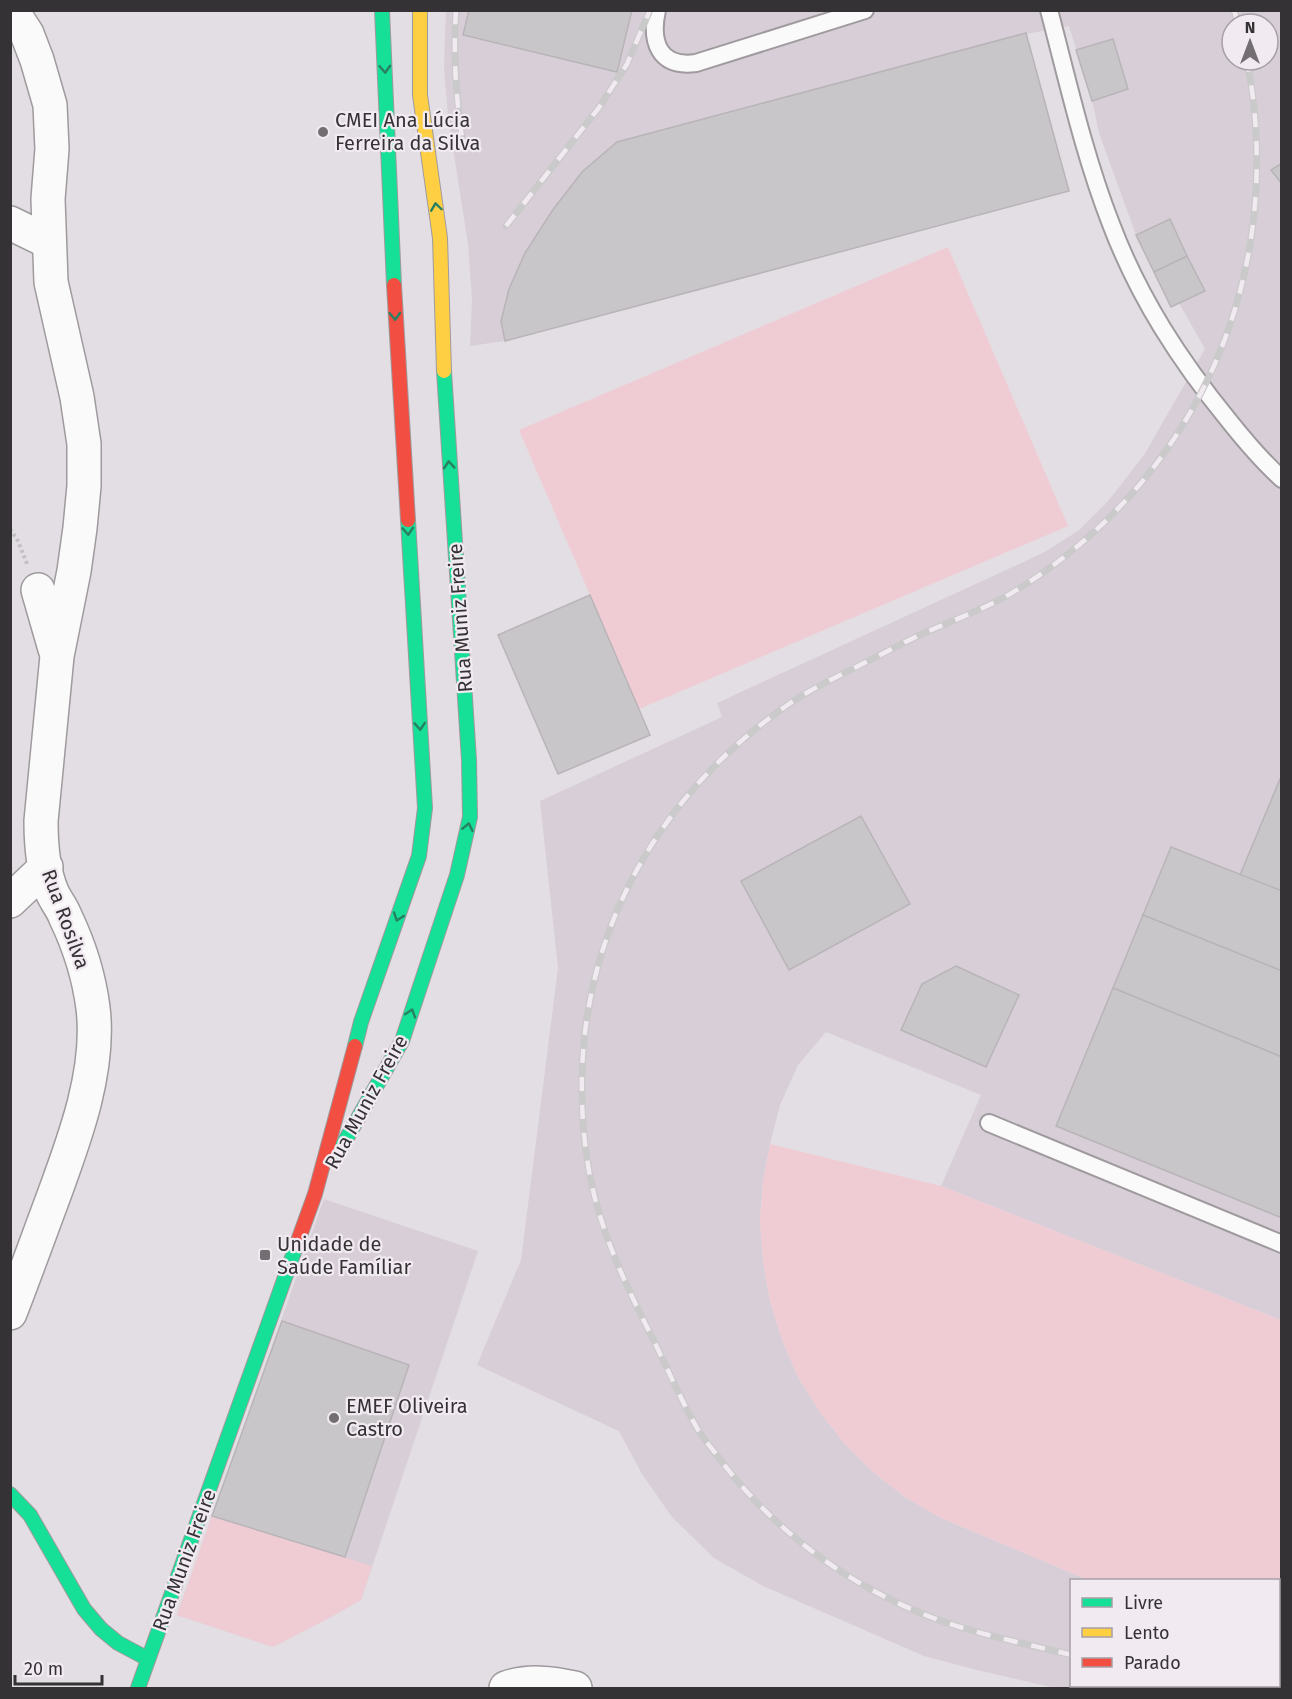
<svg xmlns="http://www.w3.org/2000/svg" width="1292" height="1699" viewBox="0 0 1292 1699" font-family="'Fira Sans',sans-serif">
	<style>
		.built { fill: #d8ced7; fill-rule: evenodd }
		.green { fill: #efccd4 }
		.building { fill: #c9c6c9; stroke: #b8b4b8; stroke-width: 1.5 }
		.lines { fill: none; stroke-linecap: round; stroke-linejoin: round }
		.lane-casing { stroke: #9e9a9d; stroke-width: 20 }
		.street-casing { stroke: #9e9a9d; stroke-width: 36 }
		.fast-casing { stroke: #9e9a9d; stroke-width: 16 }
		.slow-casing { stroke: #9e9a9d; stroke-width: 16 }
		.jam-casing { stroke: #9e9a9d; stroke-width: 16 }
		.path { stroke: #c2c0c2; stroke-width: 4; stroke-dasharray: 3 3; stroke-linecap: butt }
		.lane { stroke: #fbfafb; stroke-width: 16 }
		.street { stroke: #fbfafb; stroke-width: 33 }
		.fast { stroke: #16e098; stroke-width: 14 }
		.slow { stroke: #ffcf43; stroke-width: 14 }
		.jam { stroke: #f24e42; stroke-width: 14 }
		.rail-casing { stroke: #cbcacb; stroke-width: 7 }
		.rail { stroke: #f2eaf1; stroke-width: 4.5; stroke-dasharray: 14; stroke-linecap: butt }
		.oneway { stroke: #278062 }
		.poi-dot { fill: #726e72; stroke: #f2eaf1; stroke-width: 2 }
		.labels { text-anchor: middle; stroke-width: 4.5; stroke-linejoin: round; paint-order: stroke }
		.poi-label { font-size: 20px; fill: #353235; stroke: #f2eaf1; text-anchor: start }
		.street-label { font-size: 20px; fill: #353235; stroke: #f2eaf1 }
	</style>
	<rect width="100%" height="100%" fill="#e3dee3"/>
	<g class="built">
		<path d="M446,11H1281V1320L941,1186L981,1095L826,1032L798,1065L780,1105L770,1144L763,1181L760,1221L763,1261L770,1301L782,1340L798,1377L819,1411L844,1443L873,1472L905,1497L939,1517L1088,1580H1072V1686H1278L1279,1659L1281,1660V1688H1055L977,1670L924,1656L763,1586L714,1558L672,1517L642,1474L619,1431L477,1365L521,1260L558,968L540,801L722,717L717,703L1043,553L1078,531L1109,500L1144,455L1205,349L1179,303L1171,307L1136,235L1099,133L1092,100L1069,26L1026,34L1069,191L505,341L470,346L472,299L468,244L448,116L444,67ZM1232,24H1268V60H1232Z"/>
		<path d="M324,1199L478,1251L361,1600L329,1618L273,1647L177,1615Z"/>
	</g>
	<g class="green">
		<path d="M948,247L1068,526L639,709L519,430Z"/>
		<path d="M770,1144L941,1186L1281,1320V1660L1278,1659V1580H1088L939,1517L905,1497L873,1472L844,1443L819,1411L798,1377L782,1340L770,1301L763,1261L760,1221L763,1181Z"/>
		<path d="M212,1516L372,1566L361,1600L329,1618L273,1647L177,1615Z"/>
	</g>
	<g class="building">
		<path d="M469,10H632L617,72L463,35Z"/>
		<path d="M1026,33L1069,191L505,341L501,321L509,289L525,253L552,211L582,172L617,142Z"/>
		<path d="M1113,39L1128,89L1092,101L1076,50Z"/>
		<path d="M1282,163V184L1271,170Z"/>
		<path d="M1170,219L1187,256L1154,272L1136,235Z"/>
		<path d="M1187,256L1205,291L1171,307L1154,272Z"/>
		<path d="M590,595L650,735L558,774L498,635Z"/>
		<path d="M1280,779L1282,780V891L1240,875Z"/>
		<path d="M861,816L910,904L789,970L741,881Z"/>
		<path d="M1171,847L1282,891V971L1143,915Z"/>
		<path d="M1143,915L1282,971V1057L1113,988Z"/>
		<path d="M956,966L1019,995L986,1067L901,1030L922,984Z"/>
		<path d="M1113,988L1282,1057V1218L1056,1126Z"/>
		<path d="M282,1321L409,1365L345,1557L212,1516Z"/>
	</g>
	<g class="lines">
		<g class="lane-casing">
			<g id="lane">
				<path d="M657,10C650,42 659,68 696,63L865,10"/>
				<path d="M1049,10C1068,82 1084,155 1111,224C1139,298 1180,361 1230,422C1246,442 1263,462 1282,479"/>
				<path d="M989,1123L1282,1244"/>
			</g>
		</g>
		<g class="street-casing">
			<g id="street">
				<path d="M10,13L18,20L27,34L37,60L50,105L52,149L48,199L51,282L77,397L84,444V486L80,528L74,571L57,656L41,821C41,844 43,871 52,892C56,901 62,908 65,916C79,945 89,976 93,1008C101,1073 72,1146 50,1206C37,1241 24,1277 10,1313"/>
				<path d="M10,223L49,242"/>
				<path d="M38,590L55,649"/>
				<path d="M10,901L46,867"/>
				<path d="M506,1688C528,1680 552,1683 575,1688"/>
			</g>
		</g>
		<g class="fast-casing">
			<g id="fast">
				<path d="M382,10L394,285"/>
				<path d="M355,1046L361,1022L419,856L425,808L408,520"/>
				<path d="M337,1155L402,1041L457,875L470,817L469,760L444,371"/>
				<path d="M10,1494L30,1515L84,1609L101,1629L118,1643L148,1659"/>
				<path d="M138,1688L298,1241"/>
			</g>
		</g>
		<g class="slow-casing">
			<path id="slow" d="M420,10V95L440,238L444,371"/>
		</g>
		<g class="jam-casing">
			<g id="jam">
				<path d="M394,285L408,520"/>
				<path d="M298,1241L315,1194L355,1046"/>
			</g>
		</g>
		<path class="path" d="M10,529L18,541L27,564"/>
		<use href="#lane" class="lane"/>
		<use href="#street" class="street"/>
		<use href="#fast" class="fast"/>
		<use href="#slow" class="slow"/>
		<use href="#jam" class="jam"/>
		<g class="rail-casing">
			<g id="rail">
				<path d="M456,10C453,58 456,98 463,145"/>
				<path d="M1234,10L1238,24"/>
				<path d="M506,226L598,109L627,64L650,10"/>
				<path d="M1072,1655C1027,1644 980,1635 936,1619C849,1587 771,1529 716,1454C709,1445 702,1437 697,1428C681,1400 668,1370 654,1341C626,1286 600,1232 589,1171C557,984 633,811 789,704C812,688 839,676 864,663C883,654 902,643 922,634C951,621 982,610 1010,594C1198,482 1288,273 1247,60"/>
				<path d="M1194,1686L1206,1688"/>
			</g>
		</g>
		<use href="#rail" class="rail"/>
	</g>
	<defs><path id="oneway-chevron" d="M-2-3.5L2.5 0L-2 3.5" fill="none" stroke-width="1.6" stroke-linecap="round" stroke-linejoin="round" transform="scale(1.5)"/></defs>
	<g class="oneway">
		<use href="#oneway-chevron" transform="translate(385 69) rotate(87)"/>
		<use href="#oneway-chevron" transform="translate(436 207) rotate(-98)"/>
		<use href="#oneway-chevron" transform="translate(395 316) rotate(87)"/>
		<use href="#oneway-chevron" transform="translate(449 465) rotate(-94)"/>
		<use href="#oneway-chevron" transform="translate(408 531) rotate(86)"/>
		<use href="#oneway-chevron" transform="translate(420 726) rotate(86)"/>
		<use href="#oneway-chevron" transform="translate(468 827) rotate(-78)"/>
		<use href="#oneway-chevron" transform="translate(398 917) rotate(109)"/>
		<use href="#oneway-chevron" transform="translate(411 1013) rotate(-72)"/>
	</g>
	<g class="poi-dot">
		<circle cx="323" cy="132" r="6"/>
		<rect x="259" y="1249" width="12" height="12" rx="3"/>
		<circle cx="334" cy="1418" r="6"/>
	</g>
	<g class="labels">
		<g class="poi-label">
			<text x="335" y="127">CMEI Ana Lúcia<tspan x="335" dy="23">Ferreira da Silva</tspan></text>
			<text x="277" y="1251">Unidade de<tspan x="277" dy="23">Saúde Famíliar</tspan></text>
			<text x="346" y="1413">EMEF Oliveira<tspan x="346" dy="23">Castro</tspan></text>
		</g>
		<g class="street-label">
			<text transform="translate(460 618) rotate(-94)" y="7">Rua Muniz Freire</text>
			<text transform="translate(66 919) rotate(70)" y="7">Rua Rosilva</text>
			<text transform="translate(366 1102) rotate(-61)" y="7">Rua Muniz Freire</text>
			<text transform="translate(184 1560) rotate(-70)" y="7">Rua Muniz Freire</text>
		</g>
	</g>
	<rect width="1292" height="1699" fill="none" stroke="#353235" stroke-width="24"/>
	<rect x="1070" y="1579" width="210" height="108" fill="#f2eaf1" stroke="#a6a0a6" stroke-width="1.5"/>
	<rect x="1082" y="1598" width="30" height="9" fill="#16e098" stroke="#a6a0a6" stroke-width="1.5"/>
	<text x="1124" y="1609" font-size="18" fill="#353235">Livre</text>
	<rect x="1082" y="1628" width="30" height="9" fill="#ffcf43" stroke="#a6a0a6" stroke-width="1.5"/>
	<text x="1124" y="1639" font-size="18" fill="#353235">Lento</text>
	<rect x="1082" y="1658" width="30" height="9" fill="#f24e42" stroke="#a6a0a6" stroke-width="1.5"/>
	<text x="1124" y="1669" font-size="18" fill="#353235">Parado</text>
	<g transform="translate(1250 42)"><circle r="28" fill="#f2eaf1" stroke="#a6a0a6" stroke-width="1.5"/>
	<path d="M0-4.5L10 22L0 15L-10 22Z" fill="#726e72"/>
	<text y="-9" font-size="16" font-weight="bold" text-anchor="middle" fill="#353235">N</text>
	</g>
	<path d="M15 1675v9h87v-9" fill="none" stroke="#353235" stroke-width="3"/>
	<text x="24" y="1675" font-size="18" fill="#353235" stroke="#f2eaf1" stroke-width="4.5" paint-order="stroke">20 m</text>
</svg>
